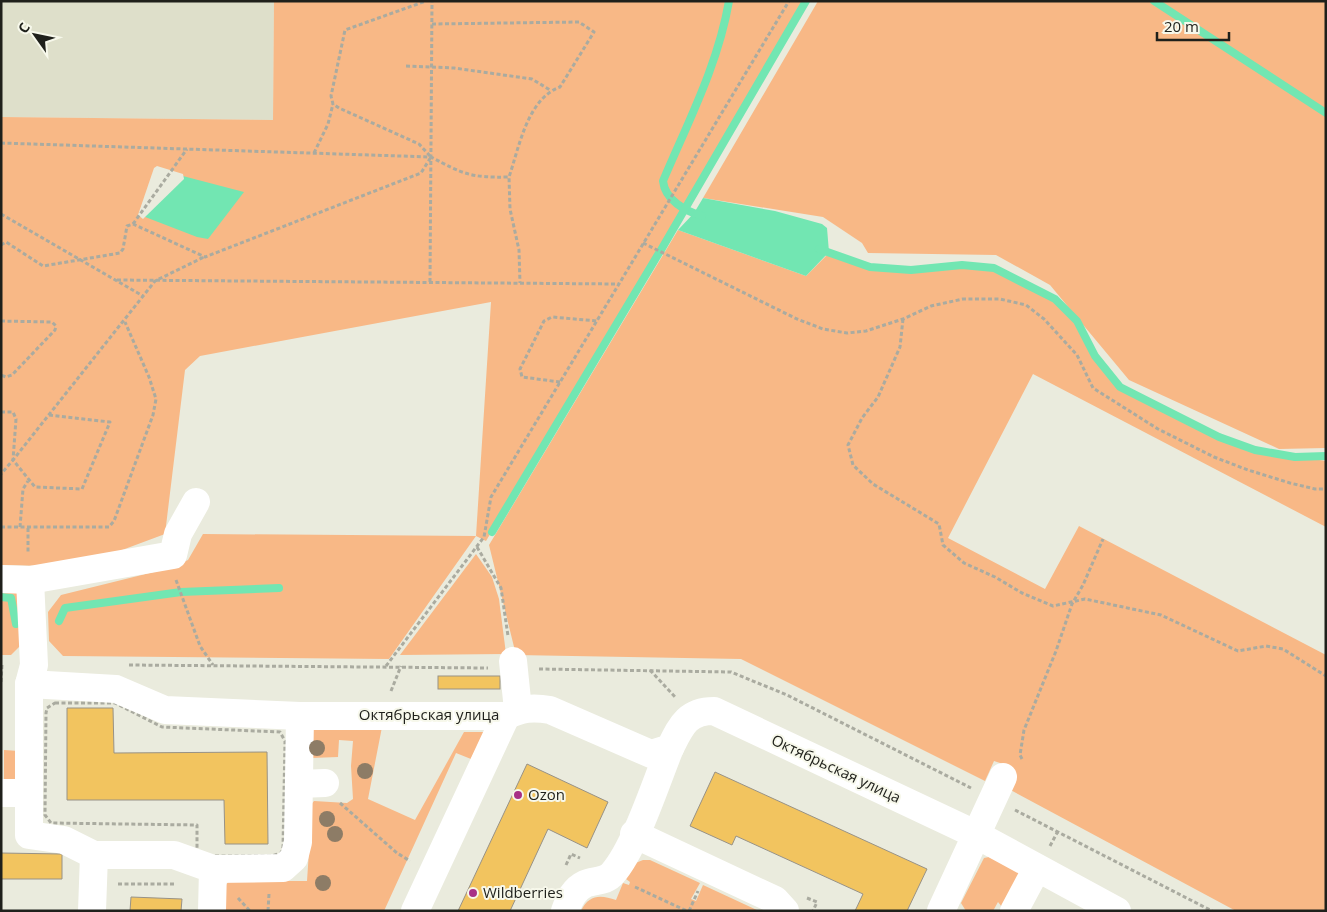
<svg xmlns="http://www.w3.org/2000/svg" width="1327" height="912" viewBox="0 0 1327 912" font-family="'Open Sans',sans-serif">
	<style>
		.built { fill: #dedfca }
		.green { fill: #f8b886 }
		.water { fill: #72e6b2 }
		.pier { fill: #eaebdd }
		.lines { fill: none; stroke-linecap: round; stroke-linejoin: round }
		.stream { stroke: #72e6b2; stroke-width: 8 }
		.building { fill: #f2c45f; stroke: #989286 }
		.path { stroke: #aaaba0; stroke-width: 3; stroke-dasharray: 4 2.5; stroke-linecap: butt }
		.minor { stroke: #fff; stroke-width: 28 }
		.tree { fill: #8d7c66 }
		.poi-dot { fill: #a83086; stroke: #f7f8eb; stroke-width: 2 }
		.labels { text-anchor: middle; stroke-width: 4; stroke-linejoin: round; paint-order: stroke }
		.street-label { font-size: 15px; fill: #1f201b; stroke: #f7f8eb }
		.poi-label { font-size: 15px; fill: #1f201b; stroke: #f7f8eb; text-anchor: start }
	</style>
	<rect width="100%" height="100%" fill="#eaebdd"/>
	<path class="built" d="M1,1H274L273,120L1,117Z"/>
	<g class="green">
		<path d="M274,1H807L486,541L476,536L389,659L63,656L49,641L48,612L61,595L170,568L188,560L203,534L476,536L491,302L200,356L185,370L165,534L106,556L46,566L1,565V117L273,120Z"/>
		<path d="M818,1H1326V448L1279,449L1129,380L1050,285L996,255L868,253L862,243L823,217L703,198Z"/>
		<path d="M678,230L806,276L827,255L870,267L911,270L962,265L994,268L1055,299L1077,321L1095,356L1120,387L1219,437L1255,450L1326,461V527L1033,374L948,538L1045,589L1079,526L1326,655V911H1236L1005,787L1012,767L994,761L985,781L741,659L516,655L489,545Z"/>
		<path d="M476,554L492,577L499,599L506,654L400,655Z"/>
		<path d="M1,590L16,591L25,607L21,645L11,655H1Z"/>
		<path d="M382,727L368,799L415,820L464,732H484L471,759L456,753L384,911H223L225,886L229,881H307L311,821L310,806L314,801L347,803L353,799L351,766L353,741L339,740L338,757L311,758L309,729Z"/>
		<path d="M4,750L19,751L18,780L4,782Z"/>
		<path d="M989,857L1019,871V877L1002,907L998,902L993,911H966L961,903L984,858Z"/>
		<path d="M643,860H650L700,883L691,899L696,901L703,885L759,911H581C589,894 601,895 616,900L623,883L629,885L630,882L626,879L633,864Z"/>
	</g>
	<g class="water">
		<path d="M156,169L244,192L208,239L197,237L140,215Z"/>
		<path d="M703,198L775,211L822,224L827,228L829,252L806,276L678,230L694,213Z"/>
	</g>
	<path class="pier" d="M157,166L183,174L184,179L143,219L138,215L154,168Z"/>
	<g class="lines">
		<g class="stream">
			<path d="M1154,1L1326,113"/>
			<path d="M702,216C685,211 665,200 663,181C688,122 718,65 729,1"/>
			<path d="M819,249L870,267L911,270L962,265L994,268L1055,299L1077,321L1095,356L1120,387L1219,437L1255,450L1295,457L1326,456"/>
			<path d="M661,250L806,1"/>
			<path d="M492,532L659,253"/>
			<path d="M1,597L11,598L16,624"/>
			<path d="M59,621L65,608L181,592L279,588"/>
		</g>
	</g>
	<g class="building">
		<rect x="438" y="676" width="62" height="13"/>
		<path d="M67,708H113L114,753L267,752L268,844H225L224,800H67Z"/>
		<path d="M527,764L608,802L587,848L548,829L510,911H458Z"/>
		<path d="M715,772L927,869L907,911H855L863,894L736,836L732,845L690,826Z"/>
		<path d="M1,853L62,854V879H1Z"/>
		<path d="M131,897L182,899L181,911H130Z"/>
	</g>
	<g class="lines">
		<g class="path">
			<path d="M432,24L579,22L594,32L560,87C527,99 519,148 509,177"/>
			<path d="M406,66L454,68L532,79L550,90"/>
			<path d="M1,143L431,157C463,174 471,178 509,177L510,209L519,250L520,283"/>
			<path d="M314,153L328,124L333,104"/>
			<path d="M1,214L143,296"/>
			<path d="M133,224L187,149"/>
			<path d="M643,243L797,319L823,329L847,333L866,331L903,319L931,306L963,299H1000L1026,305L1044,319L1077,355L1093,388L1158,429L1214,457L1248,470L1290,483L1315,489H1326"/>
			<path d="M1,245L6,242L43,266L120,253L123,249L127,226L133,224L205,257L421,173L431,157L419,144L339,108L333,104L331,96L345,30L426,1"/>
			<path d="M117,280L619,284"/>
			<path d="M430,282L432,1"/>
			<path d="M903,319L900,347L878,397L862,418L848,445L853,465L873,484L939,524L943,545L964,563L995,577L1022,593L1053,606L1085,599L1161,615L1238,651L1266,646L1283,649L1326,676"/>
			<path d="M1,321L52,322L56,326L55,330L12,375L6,377L1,375"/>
			<path d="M560,382L522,377L520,369L544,321L552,317L597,321"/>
			<path d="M1,412H13L16,419L13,460L1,474"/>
			<path d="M49,415L110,422L82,489L35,487L13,460L155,281L204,257"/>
			<path d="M1,527H109L114,521L153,415L156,399L149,377L125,322"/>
			<path d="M20,527L23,489L28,481"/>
			<path d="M28,528V554"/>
			<path d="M477,547L501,588L508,636"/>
			<path d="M176,580L200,646L213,665"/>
			<path d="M129,665L488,668"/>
			<path d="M386,666L484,537L491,497L789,1"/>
			<path d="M539,669L731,672L787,695L971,788"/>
			<path d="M650,670L676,698"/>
			<path d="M1,682L2,665"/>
			<path d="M391,691L401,666"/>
			<path d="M55,703H115L162,727L280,732L285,741L283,847L281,853L272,856H206L197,850V825L51,823L45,815L46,713L47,708Z"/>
			<path d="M1022,759L1020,755L1024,730L1056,651L1072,604L1083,585L1103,539"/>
			<path d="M340,803L397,853L410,861"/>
			<path d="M1015,810L1212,911"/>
			<path d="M1050,846L1058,831"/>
			<path d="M566,865L571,854L580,858"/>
			<path d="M118,884H175"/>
			<path d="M635,887L687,911"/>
			<path d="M238,898L250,911"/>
			<path d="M807,898L817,902L813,911"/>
			<path d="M268,911L269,894"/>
			<path d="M689,911L698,891"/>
		</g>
		<g class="minor">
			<path d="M1,579L30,580L173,555L178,534L196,502"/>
			<path d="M513,661L518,710"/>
			<path d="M29,684L116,689L165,710L300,716H506C521,708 533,707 550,710L651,754L670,748C681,726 687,711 714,711L977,835L1117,911"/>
			<path d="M299,784L325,783"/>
			<path d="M1,793H29V684L34,665L30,580"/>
			<path d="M29,793V835L64,840L94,855H174L213,869L212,911"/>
			<path d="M634,834L775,900L785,911"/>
			<path d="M213,869L283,868L294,858L298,842L300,716"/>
			<path d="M92,911L94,855"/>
			<path d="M415,911L506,716"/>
			<path d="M565,911C569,900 574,889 585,884C594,880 606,882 613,873C636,846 656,782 670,748"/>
			<path d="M941,911L1003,777"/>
			<path d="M1014,911L1037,868"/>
		</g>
	</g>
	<g class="tree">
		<circle cx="317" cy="748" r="8"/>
		<circle cx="365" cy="771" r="8"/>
		<circle cx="327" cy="819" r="8"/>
		<circle cx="335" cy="834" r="8"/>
		<circle cx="323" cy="883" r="8"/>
	</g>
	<g class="poi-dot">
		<circle cx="518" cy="795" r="5"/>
		<circle cx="473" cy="893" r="5"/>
	</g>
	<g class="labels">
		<g class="street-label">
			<text x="429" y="720">Октябрьская улица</text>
			<text transform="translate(836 769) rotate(25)" y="5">Октябрьская улица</text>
		</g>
		<g class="poi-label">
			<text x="528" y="800">Ozon</text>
			<text x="483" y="898">Wildberries</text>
		</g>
	</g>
	<rect width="1327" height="912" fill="none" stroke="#1f201b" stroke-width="5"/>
	<g transform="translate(35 35) rotate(303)" stroke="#f7f8eb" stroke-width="4" paint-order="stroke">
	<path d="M0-4L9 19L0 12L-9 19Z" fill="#1f201b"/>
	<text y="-8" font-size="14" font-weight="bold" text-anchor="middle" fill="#1f201b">С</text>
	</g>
	<path d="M1157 32v8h72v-8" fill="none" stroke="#1f201b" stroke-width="2.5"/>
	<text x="1164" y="32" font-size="15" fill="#1f201b" stroke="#f7f8eb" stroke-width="4" paint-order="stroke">20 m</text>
</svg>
